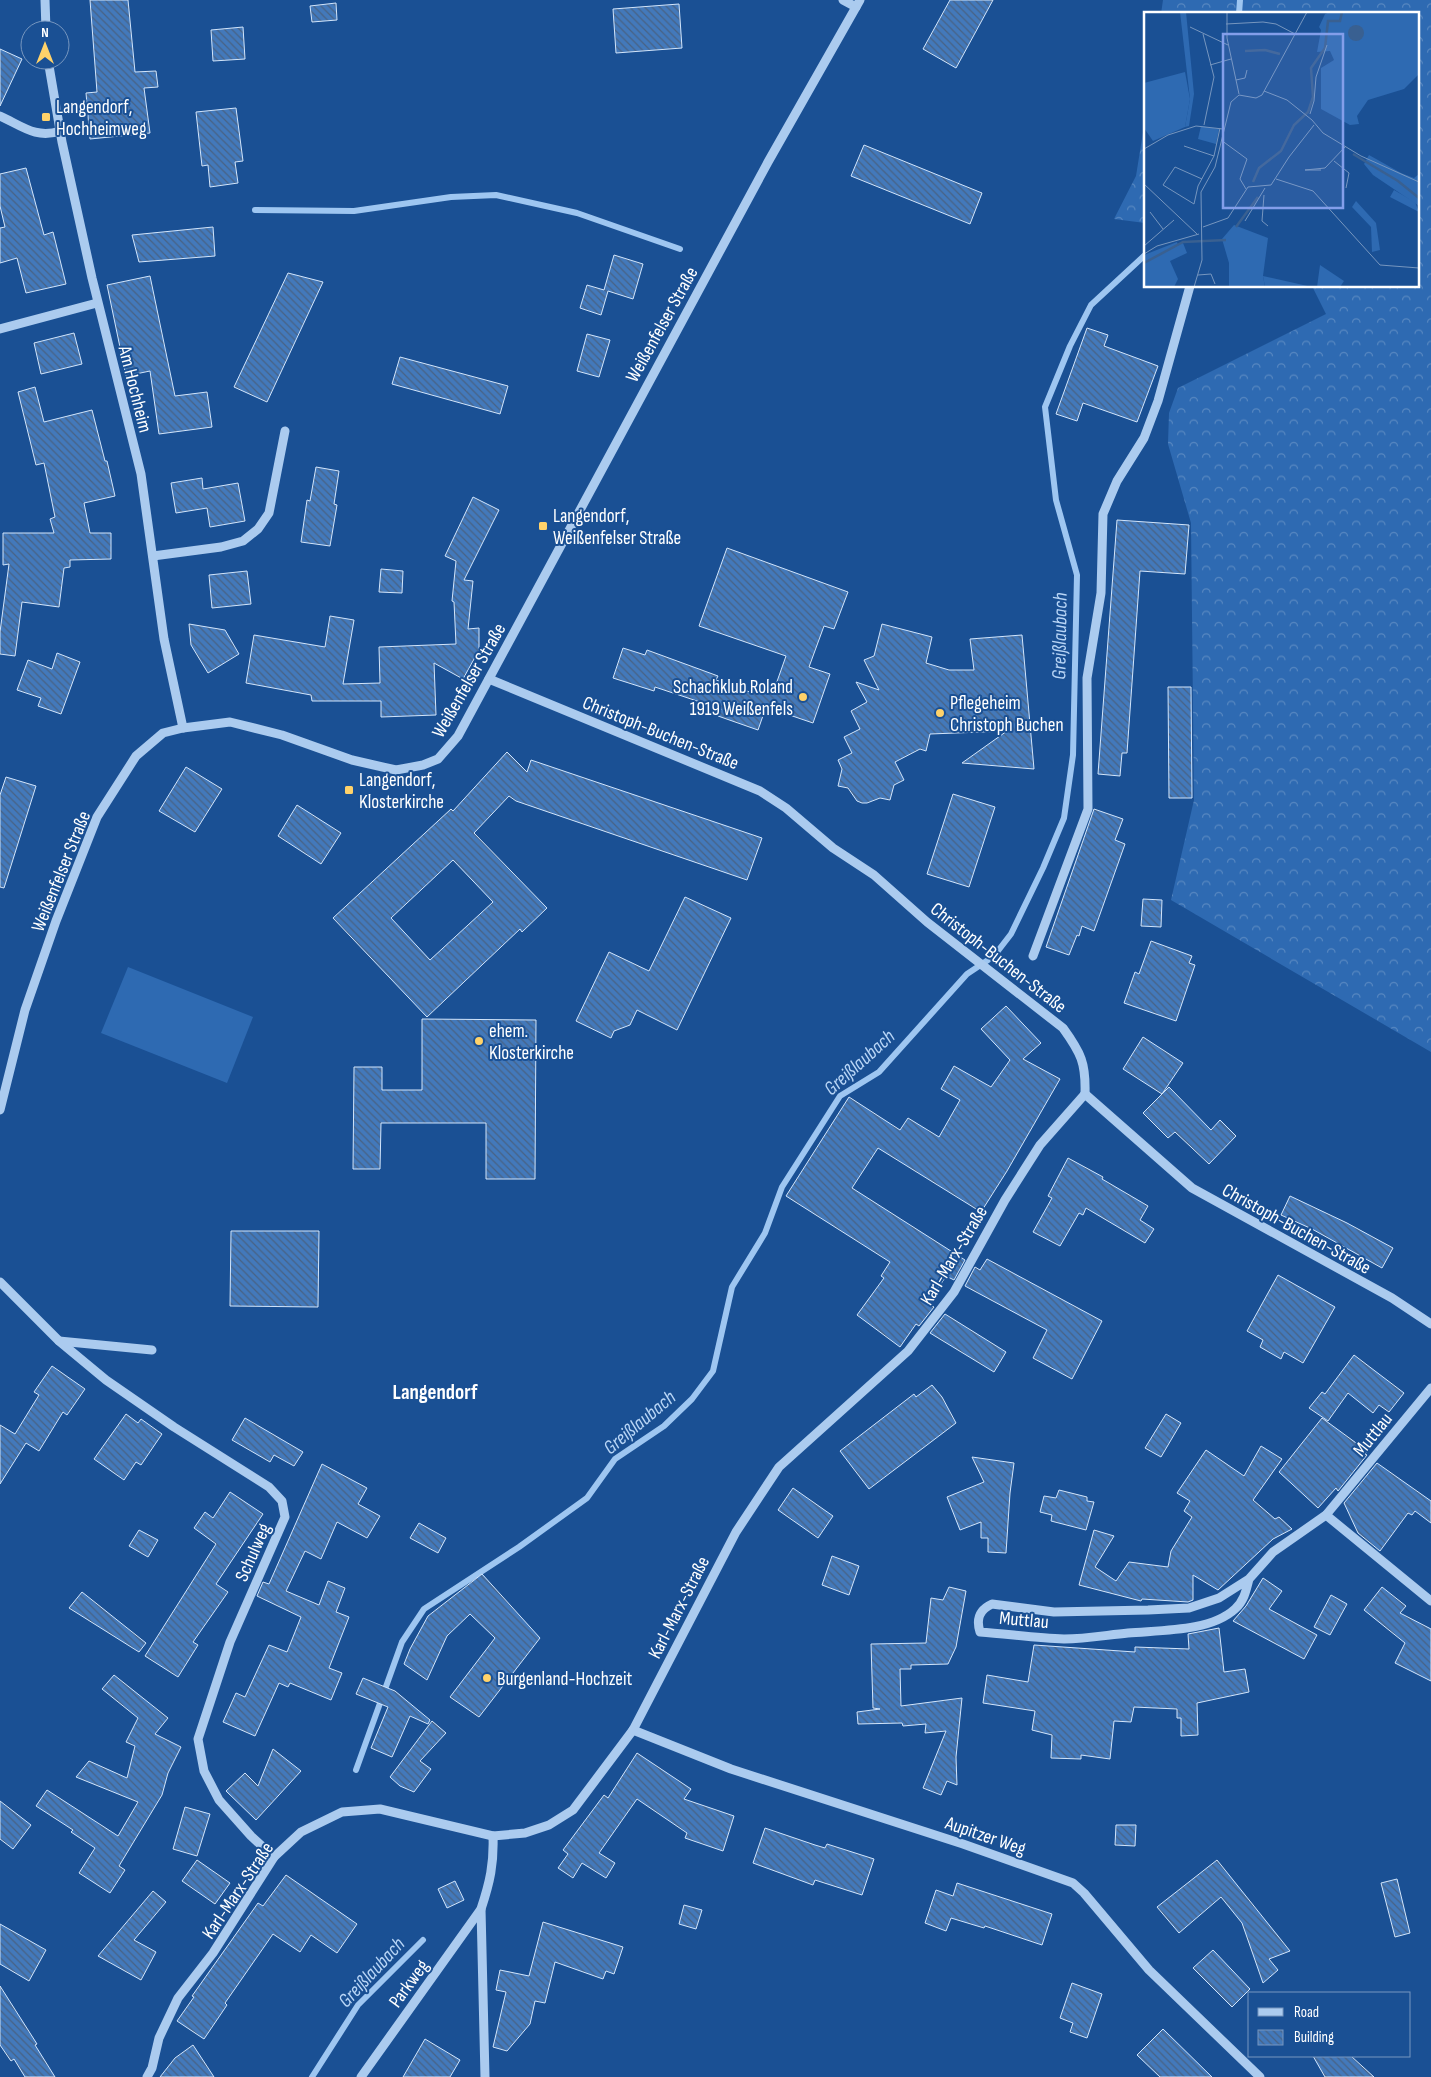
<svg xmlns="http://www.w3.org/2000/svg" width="1431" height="2077" viewBox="0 0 1431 2077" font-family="'Sofia Sans Condensed',sans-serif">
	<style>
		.grass { fill: #2e6ab2 }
		.forest { fill: url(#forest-crowns) }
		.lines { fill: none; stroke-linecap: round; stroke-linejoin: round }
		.stream { stroke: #9ec6f1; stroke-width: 6 }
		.building { fill: url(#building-back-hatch); stroke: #d2e5fb; fill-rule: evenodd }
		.minor { stroke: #abcbef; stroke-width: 9 }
		.poi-dot { fill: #ffd26a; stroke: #1a5094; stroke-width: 2 }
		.labels { text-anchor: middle; stroke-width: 4; stroke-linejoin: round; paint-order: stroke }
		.poi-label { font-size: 19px; fill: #fff; stroke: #1a5094; text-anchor: start }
		.street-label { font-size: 19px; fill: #fff; stroke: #1a5094 }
		.water-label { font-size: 20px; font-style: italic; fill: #b8d5f6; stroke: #1a5094 }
		.quarter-label { font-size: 21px; font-weight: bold; fill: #fff; stroke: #1a5094 }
		.inset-river { fill: none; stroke: #396091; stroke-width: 2.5 }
		.inset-road { fill: none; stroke: #7696bf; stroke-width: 1 }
		.view { fill: #839eea; fill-opacity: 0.15; stroke: #839eea; stroke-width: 2.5 }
		.inset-edge { fill: none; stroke: #fff; stroke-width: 2.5 }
	</style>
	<defs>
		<pattern id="forest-crowns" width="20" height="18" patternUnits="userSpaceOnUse" patternTransform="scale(1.25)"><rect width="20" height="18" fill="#2e6ab2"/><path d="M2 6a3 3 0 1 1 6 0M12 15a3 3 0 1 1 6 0" fill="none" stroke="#5888c1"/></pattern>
		<pattern id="building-back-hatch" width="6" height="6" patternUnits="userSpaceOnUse" patternTransform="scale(1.25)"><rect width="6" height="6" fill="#4379bb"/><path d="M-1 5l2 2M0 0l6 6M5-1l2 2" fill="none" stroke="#486284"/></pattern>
	</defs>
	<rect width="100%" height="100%" fill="#1a5094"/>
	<path class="grass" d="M128,967L253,1017L227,1083L101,1033Z"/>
	<g class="forest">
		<path d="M1163,0H1431V1052L1171,900L1194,800L1191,523L1168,444L1169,413L1178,388L1326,314L1312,286H1417V14H1161Z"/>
		<path d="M1145,120V223L1114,219L1136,176Z"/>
	</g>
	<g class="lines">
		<g class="stream">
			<path d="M1239,14L1240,0"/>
			<path d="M255,210L354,211L451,197L496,195L577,213L680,249"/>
			<path d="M356,1770L402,1642L424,1609L519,1547L587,1498L615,1459L664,1426L692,1399L713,1371L732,1287L765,1233L782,1187L840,1096L879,1072L967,974L994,956L1011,934L1043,868L1064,818L1073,755L1077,575L1056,500L1045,407L1070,346L1091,305L1145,255"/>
			<path d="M312,2077L358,2005L423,1940"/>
		</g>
	</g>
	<g class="building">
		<path d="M90,0H128L135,72L156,71L158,87L144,88L150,133L90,139L86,93L97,92Z"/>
		<path d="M950,0H993L956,68L923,49Z"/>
		<path d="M336,3L337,20L312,22L310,6Z"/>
		<path d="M679,4L682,48L616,53L613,9Z"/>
		<path d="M243,27L245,59L213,61L211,30Z"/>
		<path d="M0,49L22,59L0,106Z"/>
		<path d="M236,108L243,161L235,162L238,183L210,187L208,165L202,166L196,112Z"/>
		<path d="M864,145L982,193L970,224L851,176Z"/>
		<path d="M26,168L44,235L53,232L66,284L26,293L17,258L0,263V228L5,227L0,206V174Z"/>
		<path d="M213,227L215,256L139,262L132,235Z"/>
		<path d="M614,255L643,264L633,299L608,291L601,315L580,308L587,285L604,290Z"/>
		<path d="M288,273L323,282L267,402L234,387Z"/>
		<path d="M150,276L175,396L207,392L212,427L159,434L150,371L126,376L107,285Z"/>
		<path d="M1087,328L1108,335L1104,346L1158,366L1137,422L1083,403L1077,421L1056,414Z"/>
		<path d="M74,333L82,364L41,374L34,343Z"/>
		<path d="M587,334L610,340L599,377L577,371Z"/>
		<path d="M400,357L508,386L500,414L392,384Z"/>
		<path d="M35,387L44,422L92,410L105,461H107L115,496L84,503L90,533H111V559L70,560V567L64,568L59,607L22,602L15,656L0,654V632L9,564L3,565V533H54L50,519L55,517L44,463L36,465L18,392Z"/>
		<path d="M316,467L339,471L334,504L337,505L330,546L301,542L307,500L310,501Z"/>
		<path d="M202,478L203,489L238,483L245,521L210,527L207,508L176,513L171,483Z"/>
		<path d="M473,497L499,510L464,580L473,581L468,629L479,628V650L463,679L434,663L436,715L381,717V701H312L311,695L246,683L254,635L325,647L330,616L354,620L343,684L380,683L379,647L456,644L454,602L452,601L456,561L445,556Z"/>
		<path d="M1117,520L1189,525L1185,574L1140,571L1127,753H1122L1120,776L1098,774Z"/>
		<path d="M727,548L848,592L834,629L824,626L809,667L830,674L813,723L766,707L758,730L718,716L721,709L655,687L654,691L613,678L623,648L645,655L647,650L718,676L716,680L750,692L753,683L774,690L786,656L699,626Z"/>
		<path d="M381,569L403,571L402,593L379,592Z"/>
		<path d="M247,571L251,604L212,608L209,575Z"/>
		<path d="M189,624L225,630L239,654L208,673L191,645Z"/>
		<path d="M882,624L932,637L926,663L949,670H974L970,639L1022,635L1034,769L962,763L1007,731L930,734L926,751L920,749L895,762L904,780L894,785L890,800L880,798L867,803H862L857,801L848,788L838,786L842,769L838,760L852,753L844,737L860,729L851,711L867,702L856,682L879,690L864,660L874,656Z"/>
		<path d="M57,653L80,662L61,714L38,706L41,698L17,690L28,660L52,669Z"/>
		<path d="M1168,687H1191L1192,798H1169Z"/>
		<path d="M507,752L527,772L531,760L762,838L747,880L516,801L509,796L474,833L547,908L522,932L520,929L427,1017L333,918L451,809L453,811ZM453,860L493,902L430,960L391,918Z"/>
		<path d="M186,767L222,789L195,832L159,811Z"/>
		<path d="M6,777L36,786L4,888L0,887V795Z"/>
		<path d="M953,794L995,807L969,887L927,874Z"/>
		<path d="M297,805L341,833L321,864L278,836Z"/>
		<path d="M1094,809L1123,819L1115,840L1125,844L1094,931L1082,926L1079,936L1077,935L1069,955L1046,947Z"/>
		<path d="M685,897L731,918L677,1030L637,1010L630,1025L614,1031L611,1038L576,1021L609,952L649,971Z"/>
		<path d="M1143,899L1162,900L1161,927L1141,926Z"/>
		<path d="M1151,941L1192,956L1189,963L1195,965L1176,1021L1124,1003L1135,972L1139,974Z"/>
		<path d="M1006,1006L1041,1043L1023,1059L1060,1079L1007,1171L981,1212L878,1148L852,1188L965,1260L954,1280L946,1276L928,1304L934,1307L919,1326L916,1324L900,1347L857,1315L884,1278L881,1276L890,1262L786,1196L849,1097L900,1130L908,1118L939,1137L960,1100L941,1089L954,1066L991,1087L1010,1060L981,1029Z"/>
		<path d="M422,1019L536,1020L535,1179H486V1123H381L380,1169H353L354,1067H382V1090H422Z"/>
		<path d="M1143,1037L1183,1063L1162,1094L1123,1069Z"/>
		<path d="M1169,1087L1211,1130L1220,1120L1236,1136L1209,1164L1175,1132L1168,1138L1143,1113Z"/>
		<path d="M1068,1158L1103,1177L1102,1179L1148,1206L1140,1220L1154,1229L1145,1243L1086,1208L1083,1215L1079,1213L1060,1246L1033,1232L1052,1198L1048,1196Z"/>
		<path d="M1290,1196L1347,1223L1393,1248L1382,1268L1312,1229L1281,1215Z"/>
		<path d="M231,1231H319L318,1307L230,1306Z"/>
		<path d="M987,1259L1102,1321L1072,1379L1033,1358L1047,1330L965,1286L975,1267L980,1270Z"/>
		<path d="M1278,1275L1335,1307L1303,1363L1284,1352L1281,1359L1260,1347L1263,1340L1247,1331Z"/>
		<path d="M945,1314L1006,1352L994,1372L930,1333Z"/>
		<path d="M1354,1355L1404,1393L1389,1412L1379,1405L1373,1413L1348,1393L1328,1421L1309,1408L1322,1392L1325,1394Z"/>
		<path d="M52,1366L85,1389L67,1415L63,1412L39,1451L26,1443L0,1484V1425L15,1434L39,1395L34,1392Z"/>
		<path d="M932,1385L942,1397L956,1423L869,1489L840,1451L914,1394L916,1397Z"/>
		<path d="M126,1414L138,1423L141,1419L162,1434L141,1465L136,1462L124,1480L94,1459Z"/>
		<path d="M1166,1414L1181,1423L1161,1457L1145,1448Z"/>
		<path d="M245,1418L303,1452L294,1466L274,1455L270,1462L232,1440Z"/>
		<path d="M1322,1418L1367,1451L1365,1454L1367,1455L1338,1491L1336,1488L1318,1508L1279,1472Z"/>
		<path d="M1261,1446L1282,1459L1253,1500L1275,1519L1279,1517L1292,1529L1273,1539L1218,1590L1193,1575V1600L1188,1602L1142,1599L1141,1601L1079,1585L1094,1530L1114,1536L1095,1567L1116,1581L1129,1562L1168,1567L1171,1551L1192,1517L1184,1511L1190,1501L1177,1493L1206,1450L1244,1476Z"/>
		<path d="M972,1457L1014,1463L1010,1493L1006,1553L988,1552V1538H981V1522L960,1530L947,1497L984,1482Z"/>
		<path d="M1377,1463L1431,1501V1523L1415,1511L1412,1515L1408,1513L1380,1551L1358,1533L1344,1503Z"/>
		<path d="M322,1464L367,1488L358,1504L380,1516L367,1538L337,1522L321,1559L305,1551L286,1591L319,1605L328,1581L345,1588L336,1612L349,1617L329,1668L342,1673L331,1700L290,1683L288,1687L279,1683L255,1736L223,1722L236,1693L245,1697L269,1645L287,1652L301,1617L257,1596L263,1582L269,1584Z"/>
		<path d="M793,1488L833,1516L818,1538L778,1510Z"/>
		<path d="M1059,1490L1087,1497V1501L1094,1502L1086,1530L1051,1521L1052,1515L1040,1512L1044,1496L1056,1498Z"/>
		<path d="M230,1492L263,1514L216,1584L228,1592L193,1642L198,1645L178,1677L145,1656L216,1544L194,1528L205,1512L213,1518Z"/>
		<path d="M419,1523L446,1538L438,1553L410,1538Z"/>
		<path d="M139,1530L158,1540L148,1557L129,1546Z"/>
		<path d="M832,1556L859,1566L849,1595L822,1585Z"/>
		<path d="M482,1574L540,1638L479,1717L450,1697L495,1638L470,1614L447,1636L427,1680L404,1664L410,1649L428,1616Z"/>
		<path d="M1263,1578L1282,1591L1269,1609L1317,1635L1304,1659L1233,1621L1246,1606Z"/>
		<path d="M949,1587L966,1591L956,1647L948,1664L911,1665V1669H900L901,1706L962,1698L956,1757L957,1785L947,1781L941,1795L923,1788L946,1731L925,1733L926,1724L903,1726L902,1723L858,1724L857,1712L880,1709L873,1708L871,1644L926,1643L931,1598L943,1600Z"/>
		<path d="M1382,1587L1406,1606L1400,1613L1431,1629V1681L1395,1663L1405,1643L1364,1610Z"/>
		<path d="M82,1592L146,1643L139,1652L69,1608Z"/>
		<path d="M1331,1595L1347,1604L1330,1635L1314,1627Z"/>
		<path d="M1219,1628L1224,1672L1245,1669L1249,1692L1197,1703L1198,1735L1181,1736V1718H1177V1709L1134,1707L1131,1722L1114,1721L1110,1759L1081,1755V1759L1051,1758L1052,1735L1032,1730L1035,1711L983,1703L987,1675L1028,1682L1034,1645L1135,1652V1647L1189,1649L1188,1634Z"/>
		<path d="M114,1675L168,1718L155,1734L181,1747L168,1773L162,1795L119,1866L125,1870L110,1893L79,1873L95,1848L71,1832L73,1830L36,1806L47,1790L118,1836L138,1802L76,1777L89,1761L127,1778L135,1746L126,1742L138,1718L102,1689Z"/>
		<path d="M363,1678L395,1691L430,1720L428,1724L410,1716L392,1757L371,1748L388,1707L356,1694Z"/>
		<path d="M432,1721L446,1733L420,1761L431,1769L414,1792L400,1786L390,1777Z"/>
		<path d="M273,1749L301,1771L256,1820L226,1791L245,1773L258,1786Z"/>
		<path d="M637,1753L691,1789L684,1799L734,1816L723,1851L685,1838L687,1833L637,1799L599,1853L615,1863L606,1878L582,1863L573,1878L558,1868L568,1854L563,1850L604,1795L608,1798Z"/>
		<path d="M0,1801L31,1825L13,1849L0,1839Z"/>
		<path d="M185,1807L210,1814L197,1856L173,1849Z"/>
		<path d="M1116,1825H1136L1135,1846L1115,1845Z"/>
		<path d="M765,1828L815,1845L825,1848L827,1844L874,1859L862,1895L815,1880L813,1885L753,1863Z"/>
		<path d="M197,1860L230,1883L215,1904L182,1881Z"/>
		<path d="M1217,1860L1290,1951L1269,1959L1278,1970L1263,1983L1242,1923L1221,1897L1179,1933L1157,1907Z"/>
		<path d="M286,1875L357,1924L337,1953L311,1935L300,1952L273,1934L225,2003L227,2005L204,2039L177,2021L194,1997L192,1996L258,1903L263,1906Z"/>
		<path d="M1397,1879L1410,1933L1395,1937L1381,1883Z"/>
		<path d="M455,1881L464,1900L447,1908L438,1889Z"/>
		<path d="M957,1883L1052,1914L1042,1945L985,1926L984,1928L951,1918L946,1931L925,1923L936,1890L953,1896Z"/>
		<path d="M153,1891L166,1902L134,1940L156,1952L141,1980L98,1956Z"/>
		<path d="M684,1905L702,1910L696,1929L679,1924Z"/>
		<path d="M543,1922L623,1947L614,1974L606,1971L603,1979L555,1962L545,2003L535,2001L530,2024L507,2051L493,2047L506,1992L496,1990L500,1970L529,1976Z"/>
		<path d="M0,1924L46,1950L29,1981L0,1964Z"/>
		<path d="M1213,1950L1250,1989L1232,2007L1193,1968Z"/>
		<path d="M1072,1983L1102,1994L1087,2038L1070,2032L1073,2023L1060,2018Z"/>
		<path d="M0,1986L37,2044L35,2045L55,2077H25L14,2059L11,2061L0,2045Z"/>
		<path d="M1163,2029L1212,2077H1160L1137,2055Z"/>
		<path d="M425,2039L460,2060L450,2077H403Z"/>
		<path d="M193,2045L214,2077H160L175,2058Z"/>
		<path d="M1313,2056H1351L1374,2077H1325Z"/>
	</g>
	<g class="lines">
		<g class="minor">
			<path d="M45,0L46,30"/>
			<path d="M843,0L856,7"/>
			<path d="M48,60L62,142L92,278L141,474L164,639L183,728"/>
			<path d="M0,116C22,126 36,139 60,131"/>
			<path d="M0,329L97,303"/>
			<path d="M153,556L221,547L243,541L258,529L269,513L285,431"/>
			<path d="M489,679L760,791L786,808L833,848L874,875L927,922L1063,1028C1081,1053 1086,1063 1085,1094"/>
			<path d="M1033,956L1088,809L1087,678L1101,593L1103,514L1117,481L1144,438L1158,401L1190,286"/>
			<path d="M1085,1094L1192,1188L1392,1298L1431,1324"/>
			<path d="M0,1110L25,1010L56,921L97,817L136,756L163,733L183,728L230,722L282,735L352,760L396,770L423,765L438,759L458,736L768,162L860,0"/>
			<path d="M0,1282L59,1341L106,1380L174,1427L269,1487L282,1501L285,1517L230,1642L198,1739L204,1771L219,1800L251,1836L274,1857"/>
			<path d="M59,1341L152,1350"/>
			<path d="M1326,1515L1431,1601"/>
			<path d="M1249,1579C1246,1591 1244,1601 1235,1609C1210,1632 1160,1630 1128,1633C1107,1635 1086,1639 1064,1639C1036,1638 1008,1634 980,1632C976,1619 979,1610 992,1604L1054,1612L1148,1610L1189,1608L1219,1598L1249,1579L1273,1552L1326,1515L1431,1388"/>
			<path d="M633,1730L731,1769L963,1844L1073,1883L1084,1893L1149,1970L1260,2077"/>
			<path d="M481,1909L485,2077"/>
			<path d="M147,2077L152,2068L159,2038L178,1998L213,1953L274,1857L301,1832L342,1812L380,1809L493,1836L525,1833L549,1825L573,1810L633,1730L736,1532L779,1467L908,1351L954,1292L1005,1200L1040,1145L1085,1094"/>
			<path d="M361,2077L481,1909C490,1882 494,1864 493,1836"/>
		</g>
	</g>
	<g class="poi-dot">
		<rect x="41" y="112" width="10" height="10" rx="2.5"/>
		<rect x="538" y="521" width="10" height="10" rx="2.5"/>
		<circle cx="803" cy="697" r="5"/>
		<circle cx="940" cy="713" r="5"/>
		<rect x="344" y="785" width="10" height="10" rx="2.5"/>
		<circle cx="479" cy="1041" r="5"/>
		<circle cx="487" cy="1678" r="5"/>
	</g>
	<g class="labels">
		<g class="poi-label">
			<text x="56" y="113">Langendorf,<tspan x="56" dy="22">Hochheimweg</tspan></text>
			<text x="553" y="522">Langendorf,<tspan x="553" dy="22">Weißenfelser Straße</tspan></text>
			<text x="793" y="693" text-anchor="end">Schachklub Roland<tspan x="793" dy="22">1919 Weißenfels</tspan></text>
			<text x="950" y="709">Pflegeheim<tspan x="950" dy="22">Christoph Buchen</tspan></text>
			<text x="359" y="786">Langendorf,<tspan x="359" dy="22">Klosterkirche</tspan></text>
			<text x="489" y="1037">ehem.<tspan x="489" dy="22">Klosterkirche</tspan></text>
			<text x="497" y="1685">Burgenland-Hochzeit</text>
		</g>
		<g class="street-label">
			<text transform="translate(661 324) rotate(-61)" y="7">Weißenfelser Straße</text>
			<text transform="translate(136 389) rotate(76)" y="7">Am Hochheim</text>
			<text transform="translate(468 680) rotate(-60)" y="7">Weißenfelser Straße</text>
			<text transform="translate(661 732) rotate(22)" y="7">Christoph-Buchen-Straße</text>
			<text transform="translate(60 871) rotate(-68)" y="7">Weißenfelser Straße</text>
			<text transform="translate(999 957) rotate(38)" y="7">Christoph-Buchen-Straße</text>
			<text transform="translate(1297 1228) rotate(29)" y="7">Christoph-Buchen-Straße</text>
			<text transform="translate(953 1255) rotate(-59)" y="7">Karl-Marx-Straße</text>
			<text transform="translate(1372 1434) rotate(-51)" y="7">Muttlau</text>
			<text transform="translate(252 1552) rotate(-66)" y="7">Schulweg</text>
			<text transform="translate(678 1607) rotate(-63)" y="7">Karl-Marx-Straße</text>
			<text transform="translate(1024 1619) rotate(5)" y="7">Muttlau</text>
			<text transform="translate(986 1835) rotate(19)" y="7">Aupitzer Weg</text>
			<text transform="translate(237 1890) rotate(-56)" y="7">Karl-Marx-Straße</text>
			<text transform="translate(408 1983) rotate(-54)" y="7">Parkweg</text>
		</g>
		<g class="water-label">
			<text transform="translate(1059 636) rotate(-89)" y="7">Greißlaubach</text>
			<text transform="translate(859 1062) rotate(-42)" y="7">Greißlaubach</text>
			<text transform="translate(639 1422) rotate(-40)" y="7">Greißlaubach</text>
			<text transform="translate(371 1972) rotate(-47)" y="7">Greißlaubach</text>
		</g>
		<g class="quarter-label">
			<text x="435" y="1399">Langendorf</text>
		</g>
	</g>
	<g transform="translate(1144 12)">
		<rect width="275" height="275" fill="#1a5094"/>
		<path d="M36,0H42L50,82L45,114L41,115L46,87ZM250,178L271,190L275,200L246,185ZM33,230L34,233L39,231L43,241L26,249L34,267L30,275H0V243ZM176,253L200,269L196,275H173ZM119,264L168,275H121Z" fill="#2e6ab2"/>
		<path d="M186,0H275L274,63L260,77L224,88L213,104L215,112L206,113L177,97V56L190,48L186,39L173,40L177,18L175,15L181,2ZM225,143L257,161L270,166L275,162V194L229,163L220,152ZM212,189L232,211L236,238L228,240L227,215L208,195ZM90,213L124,226L119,264L121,275H85V251L78,227Z" fill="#2e6ab2"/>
		<path d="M57,114L75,117L72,132L54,127Z" fill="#2e6ab2"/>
		<path d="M41,60L46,87L41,115L9,129L0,116V71Z" fill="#2e6ab2"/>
		<path d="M204 21a8 8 0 1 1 16 0a8 8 0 1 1-16 0Z" fill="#396091"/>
		<path class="inset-river" d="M101,39L121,38L136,42M209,142L254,169L275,186M109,170L115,156L137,139L150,113L164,100L169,85L167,56L181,36L184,9H196L198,0M92,215L114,185M0,251L39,230L82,228"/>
		<path class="inset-road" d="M83,0V26L95,82M82,12L119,10L132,12L151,22M46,15L84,33M59,22L70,65L60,113M66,53L87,47M92,68L101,66L103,58M120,79L143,88L168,108L179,121L217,144L275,170M166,102L170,89L172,65L183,33M77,128L103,147L96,167L102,177M40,134L70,144L76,116M0,137L24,123L52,114L79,117M190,149L205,161L202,176M161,158L181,156L202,134M161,158H177M58,167L31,155L19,173L50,192L54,174L70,144M132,167L169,179L236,253L275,256M0,172L53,222M120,183L118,209L124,214M6,200L19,217M101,209L121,176M59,215L84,206L104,175L127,173L145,145L170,113M0,234L30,208M0,242L13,234L55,222M54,263L67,262L71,272M50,275L58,248L57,180L71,155L87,90L95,83L112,86L118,83L163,0"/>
		<path class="view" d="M79,22H199V196H79Z"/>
		<rect width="275" height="275" class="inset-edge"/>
	</g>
	<rect x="1248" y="1992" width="162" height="65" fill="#1a5094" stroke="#7696bf"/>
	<rect x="1258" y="2008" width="25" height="8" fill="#abcbef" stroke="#7696bf"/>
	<text x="1294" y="2017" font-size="15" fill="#ffffff">Road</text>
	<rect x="1258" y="2030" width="25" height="15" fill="url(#building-back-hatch)" stroke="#7696bf"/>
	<text x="1294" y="2042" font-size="15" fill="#ffffff">Building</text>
	<g transform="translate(45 45)"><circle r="24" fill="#1a5094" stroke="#7696bf"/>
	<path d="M0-4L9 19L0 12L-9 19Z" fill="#ffd26a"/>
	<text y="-8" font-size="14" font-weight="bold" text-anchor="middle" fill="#ffffff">N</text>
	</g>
</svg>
